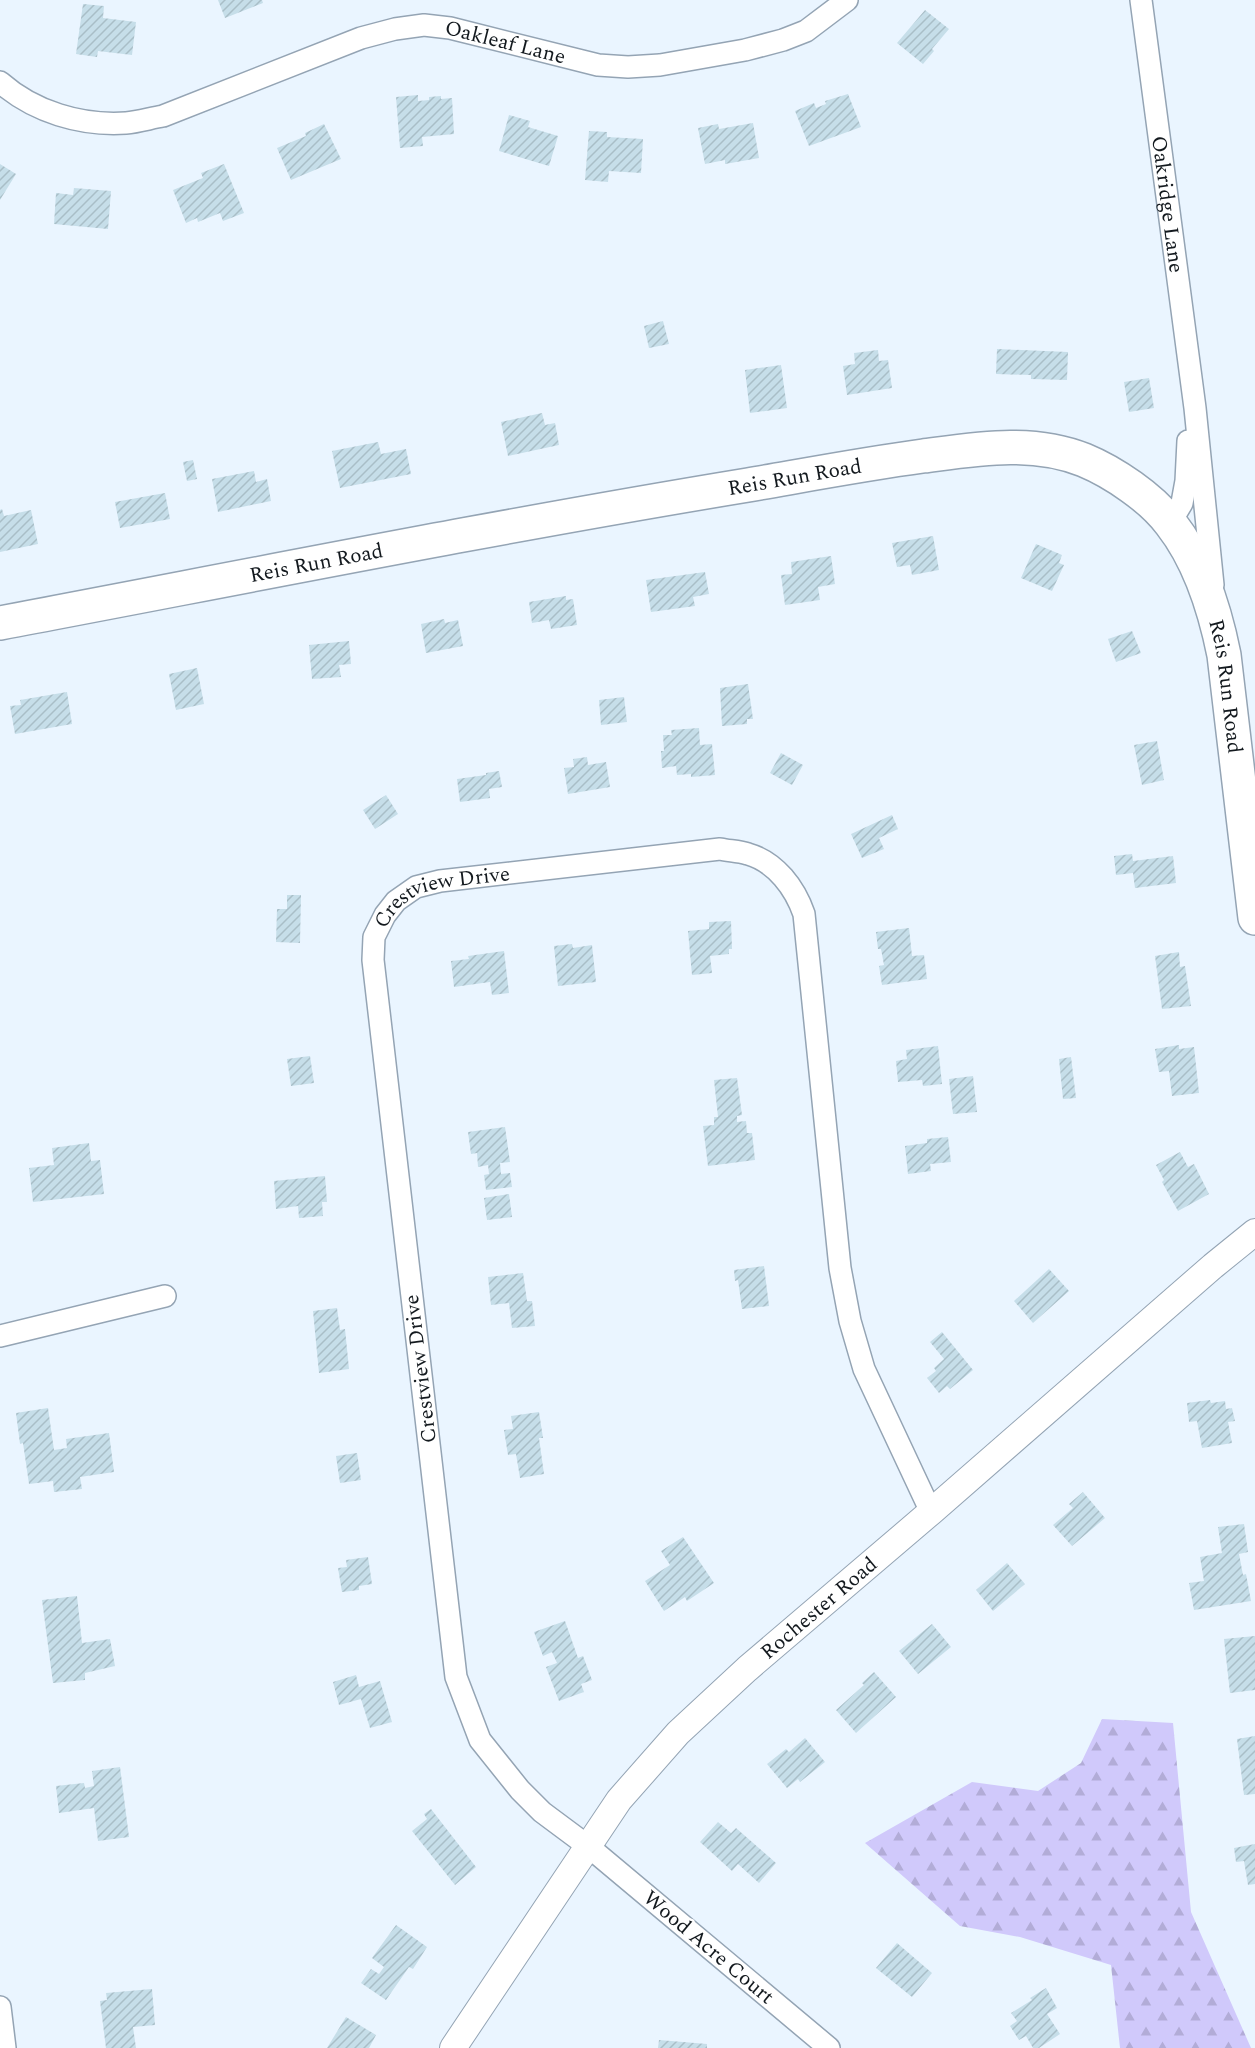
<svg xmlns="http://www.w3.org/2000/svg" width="1255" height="2048" viewBox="0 0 1255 2048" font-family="Spectral,serif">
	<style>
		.forest { fill: url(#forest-firs) }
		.building { fill: url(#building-hatch) }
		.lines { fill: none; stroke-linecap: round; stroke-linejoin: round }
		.minor-casing { stroke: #94a4b4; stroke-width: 24 }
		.tertiary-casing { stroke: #94a4b4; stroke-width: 28 }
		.primary-casing { stroke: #94a4b4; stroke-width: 36 }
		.minor { stroke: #fff; stroke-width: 21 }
		.tertiary { stroke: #fff; stroke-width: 26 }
		.primary { stroke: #fff; stroke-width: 33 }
		.labels { text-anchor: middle; stroke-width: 4.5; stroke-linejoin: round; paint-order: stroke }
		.street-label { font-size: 21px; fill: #13191e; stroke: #fff }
	</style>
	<defs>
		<pattern id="forest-firs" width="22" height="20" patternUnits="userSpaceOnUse" patternTransform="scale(1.5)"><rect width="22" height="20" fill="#d0c9fb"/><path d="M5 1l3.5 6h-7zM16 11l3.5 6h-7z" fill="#b2acd7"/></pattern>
		<pattern id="building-hatch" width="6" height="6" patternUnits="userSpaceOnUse" patternTransform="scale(1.5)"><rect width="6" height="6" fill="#c6dee9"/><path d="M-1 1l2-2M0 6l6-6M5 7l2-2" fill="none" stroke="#a9bec7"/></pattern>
	</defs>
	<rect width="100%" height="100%" fill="#eaf5ff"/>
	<path class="forest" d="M1102,1719L1173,1723L1191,1912L1251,2048H1120L1111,1965L1020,1937L960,1926L865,1843L972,1782L1038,1791L1081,1763Z"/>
	<g class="building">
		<path d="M218,0H262L263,3L225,18Z"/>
		<path d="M83,4L104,6L103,18L136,22L132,55L98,51L97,57L76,54Z"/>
		<path d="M925,10L949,29L932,49L934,51L923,64L897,43Z"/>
		<path d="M848,94L861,127L809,146L795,111L814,103L816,108L826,104L825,101Z"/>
		<path d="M418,95V101L429,100V97L441,96V99L452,98L454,134L422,137L423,146L400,148L396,97Z"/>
		<path d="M509,115L530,121L528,127L558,136L549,166L499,151Z"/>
		<path d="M753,123L759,158L725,164V160L705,164L698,128L718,124L719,129Z"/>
		<path d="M324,124L341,159L291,180L277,148L306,136L305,133Z"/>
		<path d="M589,131L607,132V137L643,139L641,173L609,171L608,182L585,180Z"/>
		<path d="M0,164L16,174L0,200Z"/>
		<path d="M224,164L244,213L223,221L220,213L198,222L197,218L186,223L173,190L203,178L201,173Z"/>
		<path d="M74,188L111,191L108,229L54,224L56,193L73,195Z"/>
		<path d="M663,321L669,344L649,348L644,326Z"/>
		<path d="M997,349L1068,352L1067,380L1031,379V375L996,374Z"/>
		<path d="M878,350L879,361L888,360L892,388L847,395L843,366L855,364L854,353Z"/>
		<path d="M781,365L787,408L750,413L745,370Z"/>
		<path d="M1149,378L1154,408L1129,412L1124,382Z"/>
		<path d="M542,413L545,425L555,423L559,445L508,456L501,422Z"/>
		<path d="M378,442L381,454L406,449L411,474L340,488L332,451Z"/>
		<path d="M193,460L197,479L187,481L183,462Z"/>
		<path d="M254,471L256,482L267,479L271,501L218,512L212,479Z"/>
		<path d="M165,493L170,519L120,528L115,502Z"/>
		<path d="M2,509L4,516L31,510L38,544L0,552V510Z"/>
		<path d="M933,536L939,570L912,575L910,565L897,567L892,543Z"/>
		<path d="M1036,544L1062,555L1059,563L1064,565L1052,591L1021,578Z"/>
		<path d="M831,556L835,584L818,587L820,600L785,605L781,575L792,574L791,562Z"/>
		<path d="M705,572L709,594L693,597L695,606L651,612L646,580Z"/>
		<path d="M566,596V600L573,599L577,625L551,629L549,620L532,623L529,602Z"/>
		<path d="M444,619L445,623L458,620L463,646L426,653L421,624Z"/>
		<path d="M1132,631L1141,653L1116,662L1108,639Z"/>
		<path d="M349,641L351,664L339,665L341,677L312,679L309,645Z"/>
		<path d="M197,668L204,704L176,710L169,674Z"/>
		<path d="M748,684L753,719H747V724L722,726L720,688Z"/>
		<path d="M67,692L72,724L15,734L10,706L21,705L20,700Z"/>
		<path d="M624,697L627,722L601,725L599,700Z"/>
		<path d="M699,728L700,745L712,744L715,775L691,777V774L677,775L676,766L662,768L661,751H664L663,735H672L671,730Z"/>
		<path d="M1157,741L1164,780L1142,785L1134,745Z"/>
		<path d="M781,753L803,765L792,785L770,773Z"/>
		<path d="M587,757L588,765L606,762L610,787L568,794L564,768L574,767L573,759Z"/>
		<path d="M499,771L502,787L489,789L490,798L460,802L457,779L486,775V773Z"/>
		<path d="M386,795L398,814L375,829L363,810Z"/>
		<path d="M892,815L898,829L879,838L884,849L862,858L851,834Z"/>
		<path d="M1132,854L1133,861L1173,856L1176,883L1135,888L1133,873L1116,875L1114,856Z"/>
		<path d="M287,895H301L300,943L276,942L277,909H287Z"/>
		<path d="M731,921L732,949H729V954L710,956L712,973L692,975L688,931L709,929V922Z"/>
		<path d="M909,928L912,956L924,955L927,979L882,985L879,966L884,965L881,949H878L876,932Z"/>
		<path d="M572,944L573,948L592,945L596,982L558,986L554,946Z"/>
		<path d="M504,951L509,993L492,995L490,982L454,987L451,961L469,959L468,956Z"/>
		<path d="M1179,952L1180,967L1185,966L1191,1006L1162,1009L1155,956Z"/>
		<path d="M1179,1045V1049L1194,1047L1199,1093L1172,1096L1169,1071L1159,1072L1155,1049Z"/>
		<path d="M938,1046L942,1084L923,1086L922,1080L898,1082L896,1061L907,1059L906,1050Z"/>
		<path d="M310,1056L314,1083L291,1086L287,1059Z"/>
		<path d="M1071,1057L1076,1098L1063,1099L1059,1059Z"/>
		<path d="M973,1076L977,1112L953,1114L949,1079Z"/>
		<path d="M737,1078L742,1115L737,1116V1122L746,1121L747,1133H752L755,1160L708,1166L703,1126L714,1125V1117H718L714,1080Z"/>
		<path d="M505,1127L510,1162L500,1163L501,1174L510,1173L512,1187L486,1190L484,1175L489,1174L488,1165L478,1167L477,1153L471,1154L468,1132Z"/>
		<path d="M948,1137L951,1162L930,1164L931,1171L908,1174L905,1146L927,1143V1139Z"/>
		<path d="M89,1143L91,1161L100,1160L104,1194L33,1202L29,1168L54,1165L52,1148Z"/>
		<path d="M1180,1152L1188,1167L1194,1164L1209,1194L1178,1211L1162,1182L1164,1180L1156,1165Z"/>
		<path d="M325,1176L327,1202H322L323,1216L299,1218L298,1206L276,1209L274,1181Z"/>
		<path d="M509,1194L512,1217L487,1220L484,1198Z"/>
		<path d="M764,1266L769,1306L742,1309L738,1280L735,1281L734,1270Z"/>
		<path d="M1049,1269L1069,1291L1033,1323L1014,1301Z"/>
		<path d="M523,1273L527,1301H532L535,1326L512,1328L509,1303L491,1305L488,1277Z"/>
		<path d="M337,1308L340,1330L345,1329L349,1369L319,1373L313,1311Z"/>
		<path d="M942,1332L973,1370L950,1389L947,1386L939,1393L927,1378L936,1371L934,1368L944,1359L930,1342Z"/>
		<path d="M1210,1400L1211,1403L1225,1401L1226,1409L1232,1408L1235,1421L1228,1422L1232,1443L1202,1448L1197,1421L1189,1422L1187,1403Z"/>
		<path d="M48,1408L54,1450L67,1448L66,1439L109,1433L114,1472L80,1477L82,1489L54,1492L53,1481L29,1484L23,1443L20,1444L16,1413Z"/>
		<path d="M539,1412L543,1438H539L544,1474L520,1478L516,1454L508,1455L504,1430L513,1429L511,1416Z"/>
		<path d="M357,1453L361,1480L340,1483L336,1456Z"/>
		<path d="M1083,1492L1105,1518L1072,1546L1053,1525L1073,1508L1069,1504Z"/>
		<path d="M1244,1524L1248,1552L1239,1554L1243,1575L1246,1574L1251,1601L1194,1610L1189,1583L1204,1581L1200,1557L1222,1553L1218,1527Z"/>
		<path d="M683,1537L714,1583L687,1601L685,1597L664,1611L645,1581L670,1565L661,1551Z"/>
		<path d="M368,1557L372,1584L359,1586V1590L342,1592L338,1568L347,1567L346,1560Z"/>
		<path d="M1007,1563L1025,1584L993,1611L976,1590Z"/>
		<path d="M77,1596L82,1643L110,1639L115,1666L85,1673V1680L53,1683L42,1600Z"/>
		<path d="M565,1621L578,1658L583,1656L592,1680L581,1684L584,1692L559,1701L546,1667L557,1663L552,1652L543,1656L534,1632Z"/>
		<path d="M932,1624L951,1647L918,1674L899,1651Z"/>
		<path d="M1255,1636V1690L1230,1693L1224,1639Z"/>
		<path d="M874,1672L896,1697L856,1733L836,1710L864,1685L862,1683Z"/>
		<path d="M356,1675L359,1687L380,1681L392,1722L370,1728L361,1699L339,1705L333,1682Z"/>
		<path d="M1255,1736V1794L1244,1795L1237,1739Z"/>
		<path d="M805,1738L825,1762L800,1782L798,1779L787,1788L767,1764L786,1749L789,1752Z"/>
		<path d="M120,1767L129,1837L98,1841L94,1808L59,1813L56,1786L84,1783L85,1788L94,1786L92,1771Z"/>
		<path d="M431,1809L476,1867L455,1885L412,1831L427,1819L424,1814Z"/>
		<path d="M718,1822L731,1833L736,1828L776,1863L759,1883L738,1864L732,1871L700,1842Z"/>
		<path d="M1255,1844V1884L1248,1885L1244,1861L1236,1862L1234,1848Z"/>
		<path d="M396,1925L427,1947L413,1969L409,1967L386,2000L361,1983L371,1969L379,1974L384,1967L372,1958Z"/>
		<path d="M897,1943L932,1973L912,1997L876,1968Z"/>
		<path d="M1046,1988L1057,2008L1047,2014L1060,2034L1039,2048H1033L1026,2036L1019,2040L1010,2026L1017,2021L1011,2013L1032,2000L1030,1998Z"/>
		<path d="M152,1989L155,2025L133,2027L136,2048H106L100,2001L107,2000L106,1993Z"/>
		<path d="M346,2017L376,2035L369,2048H327Z"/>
		<path d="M659,2040L707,2044V2048H658Z"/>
	</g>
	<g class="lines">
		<g class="minor-casing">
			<g id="minor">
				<path id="s1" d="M1141,0L1195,408L1213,585"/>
				<path id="s2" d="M0,82C34,112 81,126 126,123C138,122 151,118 163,116L361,38L395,29L424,25L450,28L598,65L628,67L660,65L745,50L783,40L806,31L847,0"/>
				<path d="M1170,523L1182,503L1186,481L1188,441"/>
				<path d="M0,1336L165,1296"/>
				<path d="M0,2007L5,2048"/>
				<path id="s3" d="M829,2048L589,1847L542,1812L520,1790L480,1740L456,1677L373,960L374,937L385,915L396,901L416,887L440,881L720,849C729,851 739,851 748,854C776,862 795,888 804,914L840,1268L850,1321L864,1369L931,1512"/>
			</g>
		</g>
		<g class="tertiary-casing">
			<g id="tertiary">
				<path id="s4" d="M453,2048L619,1800L678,1733L747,1669L931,1512L1213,1266L1255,1232"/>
			</g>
		</g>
		<g class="primary-casing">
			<g id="primary">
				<path id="s5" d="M0,623C249,576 498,526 748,485C806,475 864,464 923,456C976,449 1032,439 1084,460C1113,472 1152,498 1171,524C1200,561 1215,610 1224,655L1255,918"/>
			</g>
		</g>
		<use href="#minor" class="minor"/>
		<use href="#tertiary" class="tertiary"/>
		<use href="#primary" class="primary"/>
	</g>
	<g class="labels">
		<g class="street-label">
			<text dy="7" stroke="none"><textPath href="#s2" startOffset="534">Oakleaf Lane</textPath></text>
			<text dy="7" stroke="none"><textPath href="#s1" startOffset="206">Oakridge Lane</textPath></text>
			<text dy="7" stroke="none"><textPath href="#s5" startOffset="808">Reis Run Road</textPath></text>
			<text dy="7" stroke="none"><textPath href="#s5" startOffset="322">Reis Run Road</textPath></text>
			<text dy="7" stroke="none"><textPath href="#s5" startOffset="1384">Reis Run Road</textPath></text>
			<text dy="7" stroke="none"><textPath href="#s3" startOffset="1366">Crestview Drive</textPath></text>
			<text transform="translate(420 1369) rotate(-97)" y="7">Crestview Drive</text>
			<text dy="7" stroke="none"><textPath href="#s4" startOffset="576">Rochester Road</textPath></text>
			<text transform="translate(709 1947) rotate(40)" y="7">Wood Acre Court</text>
		</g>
	</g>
</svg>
